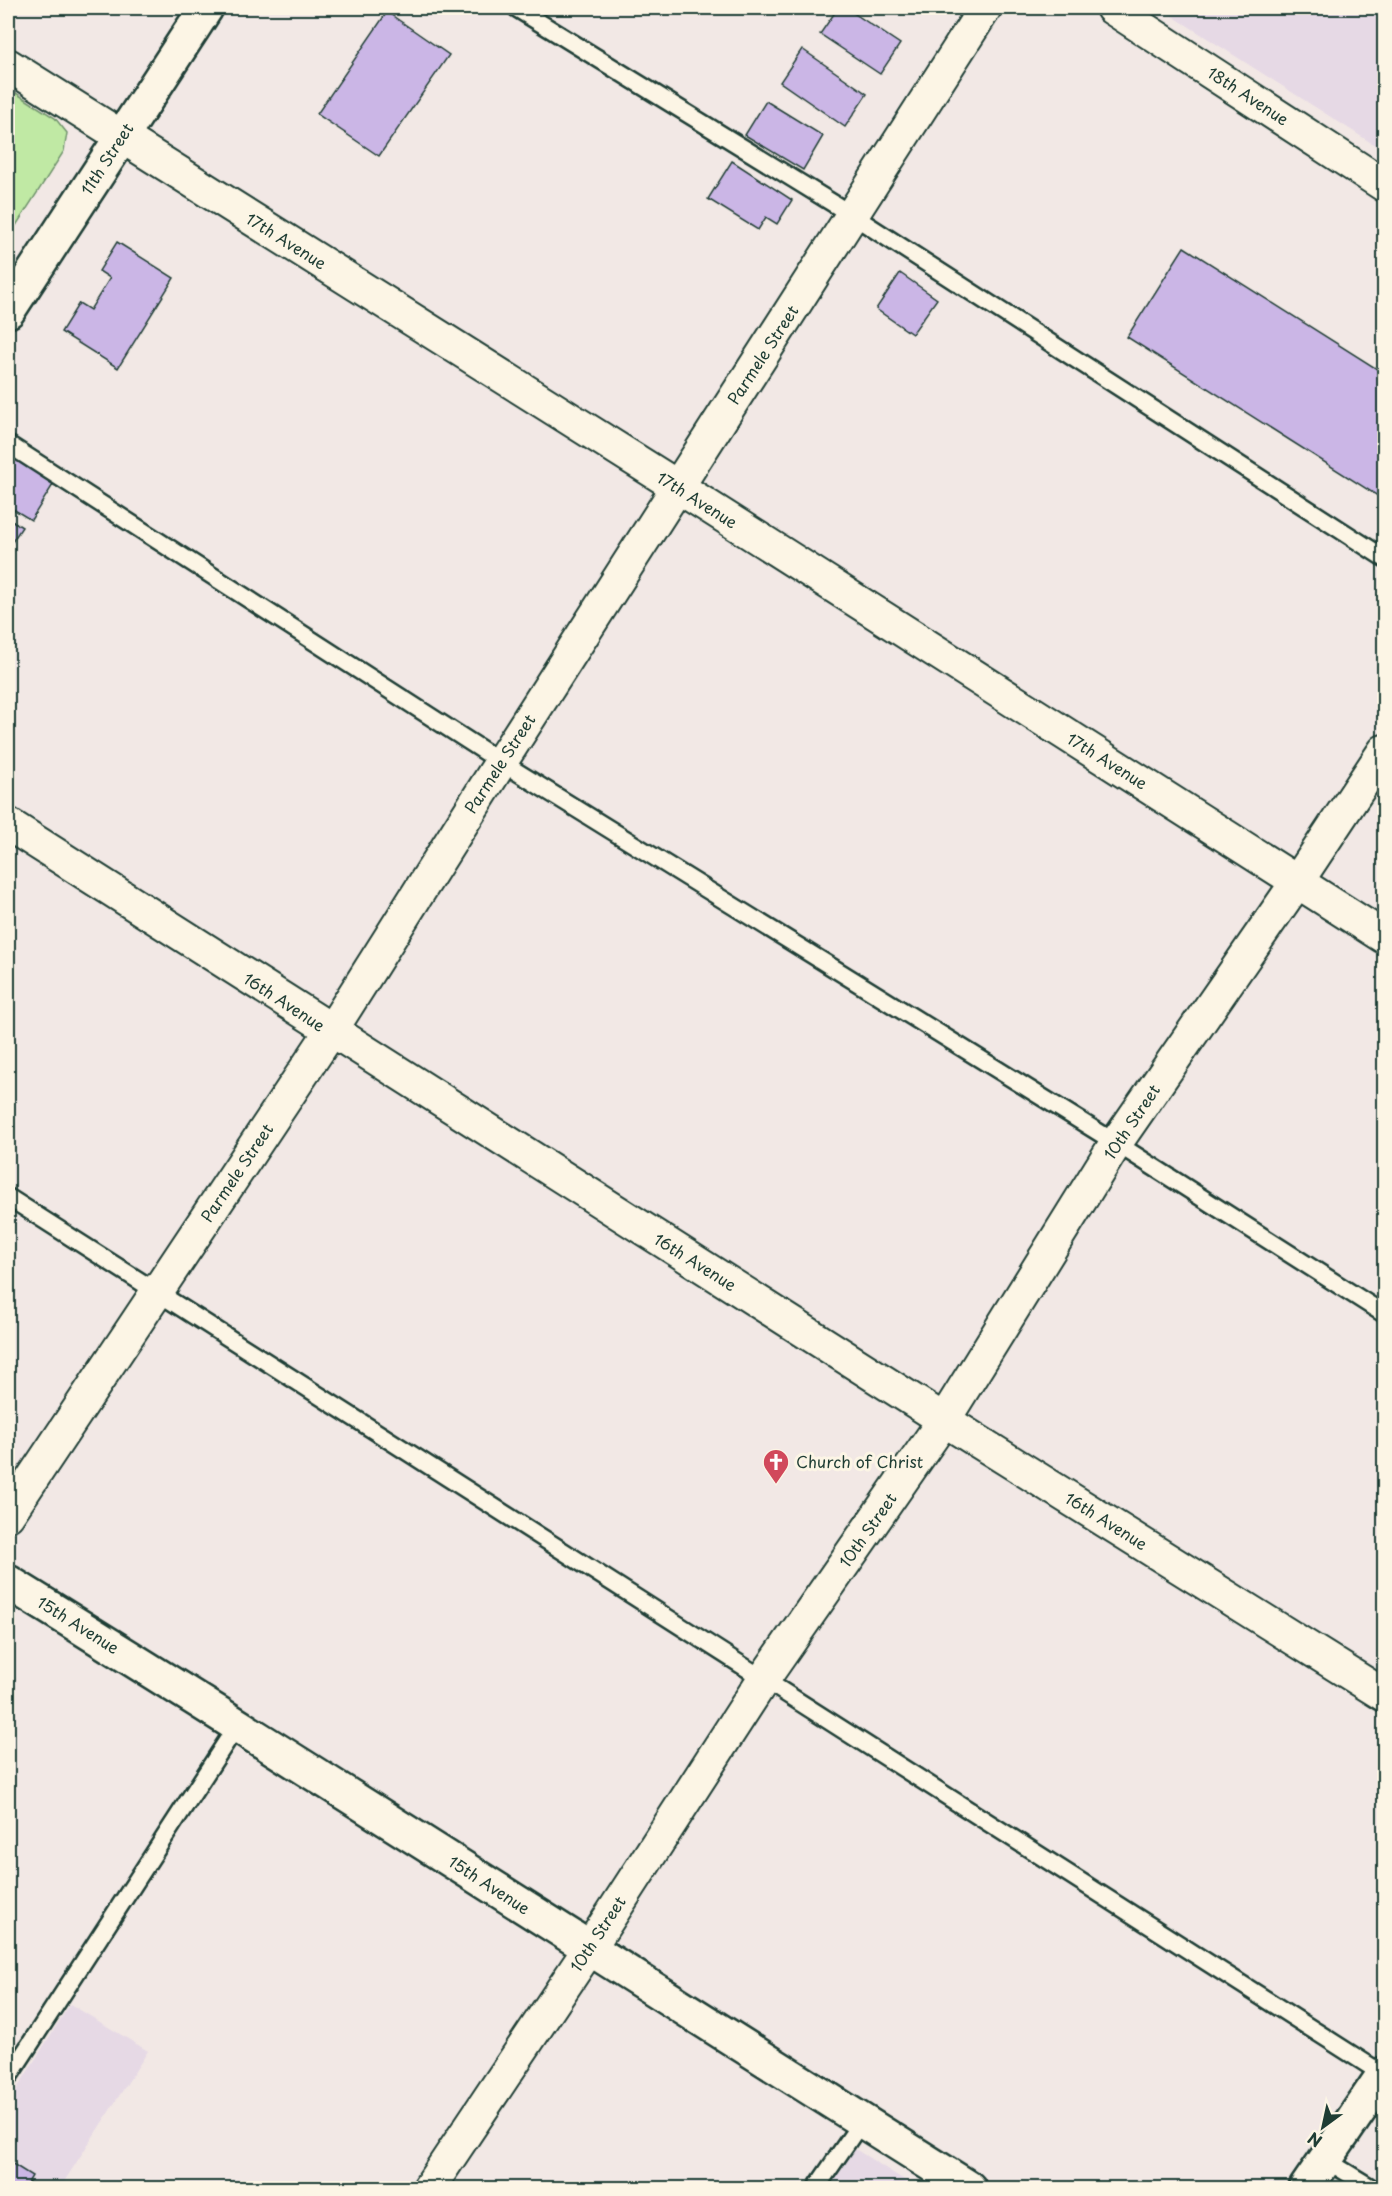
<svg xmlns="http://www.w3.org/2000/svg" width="1392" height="2196" viewBox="0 0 1392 2196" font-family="'Playpen Sans',sans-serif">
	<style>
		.built { fill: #e6d9e5 }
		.green { fill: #c0e9a4; stroke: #70936c; stroke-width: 1.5 }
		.building { fill: #cbb6e6; stroke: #1f3d34; stroke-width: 1.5 }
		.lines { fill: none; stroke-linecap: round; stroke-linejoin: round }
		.lane-casing { stroke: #1f3d34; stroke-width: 21 }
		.street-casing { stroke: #1f3d34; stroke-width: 36 }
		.secondary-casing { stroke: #1f3d34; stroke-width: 38 }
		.lane { stroke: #fcf5e5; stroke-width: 16 }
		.street { stroke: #fcf5e5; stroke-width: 32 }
		.secondary { stroke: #fcf5e5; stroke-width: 33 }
		.labels { text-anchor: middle; stroke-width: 6; stroke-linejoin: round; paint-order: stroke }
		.street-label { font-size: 16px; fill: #1f3d34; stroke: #fcf5e5 }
		.poi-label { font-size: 16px; fill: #1f3d34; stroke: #fcf5e5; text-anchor: start }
	</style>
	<rect width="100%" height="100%" fill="#f2e8e5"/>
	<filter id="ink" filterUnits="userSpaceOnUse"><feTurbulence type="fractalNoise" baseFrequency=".0167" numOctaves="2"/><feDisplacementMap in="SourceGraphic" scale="12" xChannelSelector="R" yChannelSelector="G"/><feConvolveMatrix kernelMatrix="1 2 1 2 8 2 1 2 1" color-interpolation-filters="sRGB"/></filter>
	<g filter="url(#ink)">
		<g class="built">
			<path d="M1160,8H1384V151Z"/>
			<path d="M70,2004L148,2051L60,2188H8V2103Z"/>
			<path d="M855,2149L917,2188H829Z"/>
		</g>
		<path class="green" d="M8,88L55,118L67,133L64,151L8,238Z"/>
		<g class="building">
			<path d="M838,8H846L900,44L880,74L820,34Z"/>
			<path d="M387,12L449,55L379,156L317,114Z"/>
			<path d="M802,49L867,94L845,127L780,82Z"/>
			<path d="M766,101L823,136L803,170L745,135Z"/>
			<path d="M732,161L792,200L777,224L766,217L758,230L708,199Z"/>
			<path d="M117,242L174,278L118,368L61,332L79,303L90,310L110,278L99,271Z"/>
			<path d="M1184,247L1380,371L1384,365V500L1127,337Z"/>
			<path d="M900,273L937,299L912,334L876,309Z"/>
			<path d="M8,449L56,480L31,520L8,506Z"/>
			<path d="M8,518L22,527L8,548Z"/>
			<path d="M8,2161L32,2176L25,2188H8Z"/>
		</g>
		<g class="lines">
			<g class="lane-casing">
				<g id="lane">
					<path d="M516,8L852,215L1384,558"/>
					<path d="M8,444L501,762L1116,1143L1384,1314"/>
					<path d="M8,1197L1384,2075"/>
					<path d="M8,2078L238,1724"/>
					<path d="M1326,2160L1372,2188"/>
					<path d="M816,2188L862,2121"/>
				</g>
			</g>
			<g class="street-casing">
				<g id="street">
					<path d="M1112,8L1384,185"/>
					<path d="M8,65L678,487L1384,937"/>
					<path d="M8,824L944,1420L1384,1695"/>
					<path d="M8,1515L331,1031L501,762L985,8"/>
					<path d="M429,2188L589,1949L763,1680L944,1420L1116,1143L1297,882L1384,751"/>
				</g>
			</g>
			<g class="secondary-casing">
				<g id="secondary">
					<path d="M8,311L206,8"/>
					<path d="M8,1582C330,1781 648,1987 969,2188"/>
					<path d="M1306,2188L1384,2074"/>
				</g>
			</g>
			<use href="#lane" class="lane"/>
			<use href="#street" class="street"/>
			<use href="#secondary" class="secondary"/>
		</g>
	</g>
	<defs>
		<g id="church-pin" transform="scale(1.35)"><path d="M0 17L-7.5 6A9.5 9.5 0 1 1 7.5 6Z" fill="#d1495b" stroke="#fcf5e5"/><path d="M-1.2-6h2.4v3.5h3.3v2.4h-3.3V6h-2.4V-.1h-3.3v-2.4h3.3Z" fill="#fff"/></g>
	</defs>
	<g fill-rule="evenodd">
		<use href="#church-pin" x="776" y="1462"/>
	</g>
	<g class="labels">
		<g class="street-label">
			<text transform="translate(1248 96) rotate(33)" y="6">18th Avenue</text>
			<text transform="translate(107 159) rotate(-57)" y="6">11th Street</text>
			<text transform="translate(286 241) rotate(32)" y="6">17th Avenue</text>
			<text transform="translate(763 355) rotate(-57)" y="6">Parmele Street</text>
			<text transform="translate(697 500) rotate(32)" y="6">17th Avenue</text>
			<text transform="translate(1107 761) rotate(32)" y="6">17th Avenue</text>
			<text transform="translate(500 764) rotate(-57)" y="6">Parmele Street</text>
			<text transform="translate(284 1002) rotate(33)" y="6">16th Avenue</text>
			<text transform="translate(1132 1122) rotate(-56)" y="6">10th Street</text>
			<text transform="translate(237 1173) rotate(-56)" y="6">Parmele Street</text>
			<text transform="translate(695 1262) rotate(32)" y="6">16th Avenue</text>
			<text transform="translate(1106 1521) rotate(32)" y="6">16th Avenue</text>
			<text transform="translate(868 1530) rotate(-55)" y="6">10th Street</text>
			<text transform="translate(78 1625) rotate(32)" y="6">15th Avenue</text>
			<text transform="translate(489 1885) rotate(33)" y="6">15th Avenue</text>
			<text transform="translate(598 1934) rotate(-57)" y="6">10th Street</text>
		</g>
		<g class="poi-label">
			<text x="796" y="1468">Church of Christ</text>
		</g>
	</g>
	<rect width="1392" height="2196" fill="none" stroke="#fcf5e5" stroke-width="30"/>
	<rect x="15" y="15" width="1362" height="2166" fill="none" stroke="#1f3d34" stroke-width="2" filter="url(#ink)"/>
	<g transform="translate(1323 2127) rotate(213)" stroke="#fcf5e5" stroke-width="4.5" paint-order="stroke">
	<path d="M0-4.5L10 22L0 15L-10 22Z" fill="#1f3d34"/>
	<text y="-9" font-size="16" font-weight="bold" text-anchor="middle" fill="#1f3d34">N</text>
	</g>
</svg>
